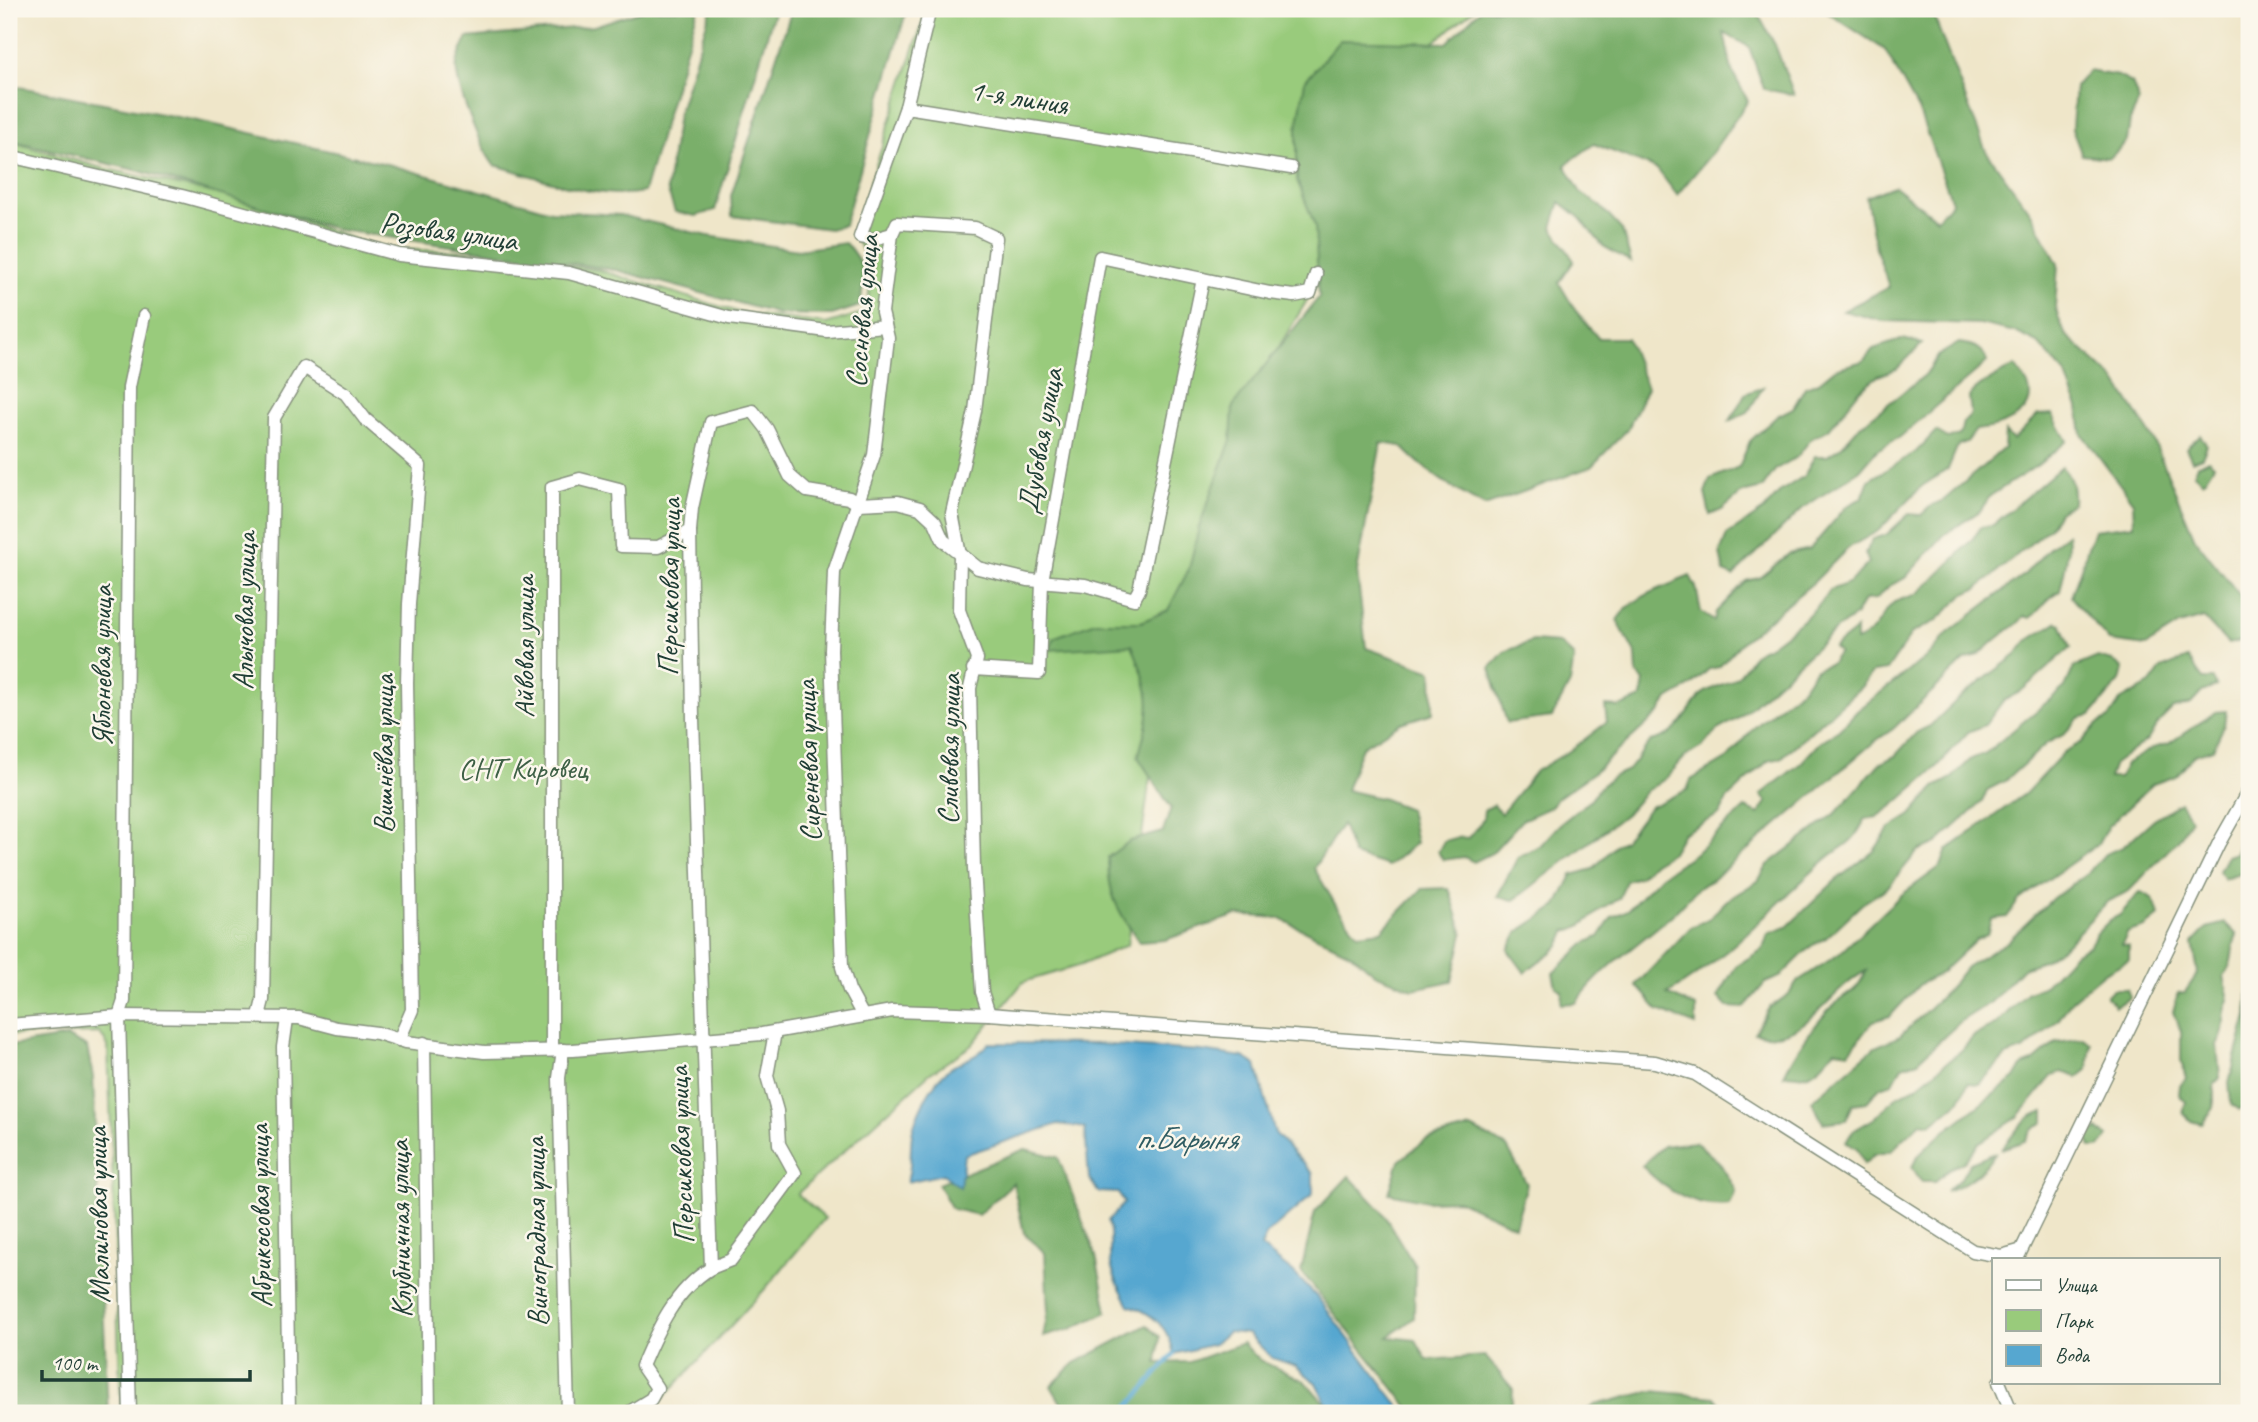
<svg xmlns="http://www.w3.org/2000/svg" width="2258" height="1422" viewBox="0 0 2258 1422" font-family="Caveat,sans-serif">
	<style>
		.green { fill: #99cb7b; stroke: #5c8458; stroke-width: 2 }
		.forest { fill: #7aaf6b; stroke: #4c7650; stroke-width: 2 }
		.water { fill: #56a7d0; stroke: #3a7282; stroke-width: 2 }
		.lines { fill: none; stroke-linecap: round; stroke-linejoin: round }
		.stream { stroke: #56a7d0; stroke-width: 4.5 }
		.minor-casing { stroke: #87927e; stroke-width: 15 }
		.minor { stroke: #fff; stroke-width: 12 }
		.labels { text-anchor: middle; stroke-width: 5; stroke-linejoin: round; paint-order: stroke }
		.street-label { font-size: 30px; fill: #1f3d34; stroke: #fbf7ec }
		.park-label { font-size: 30px; fill: #3e6046; stroke: #fbf7ec }
		.water-label { font-size: 32px; font-style: italic; fill: #305d63; stroke: #fbf7ec }
	</style>
	<rect width="100%" height="100%" fill="#fbf7ec"/>
	<filter id="ink" filterUnits="userSpaceOnUse"><feTurbulence type="fractalNoise" baseFrequency=".0143" numOctaves="2"/><feDisplacementMap in="SourceGraphic" scale="14" xChannelSelector="R" yChannelSelector="G"/><feConvolveMatrix kernelMatrix="1 2 1 2 8 2 1 2 1" color-interpolation-filters="sRGB"/></filter>
	<filter id="wash" filterUnits="userSpaceOnUse"><feTurbulence type="fractalNoise" baseFrequency=".00686" numOctaves="4" result="noise"/><feDisplacementMap in="SourceGraphic" scale="28" xChannelSelector="R" yChannelSelector="G"/><feGaussianBlur stdDeviation="1.57" result="paint"/><feColorMatrix in="noise" values="0 0 0 0 0 0 0 0 0 0 0 0 0 0 0 0 0 1.4 0 .05"/><feComposite in="paint" operator="in"/></filter>
	<g filter="url(#wash)">
		<rect width="100%" height="100%" fill="#efe6c9"/>
		<path class="green" d="M927,9H1017L1091,20L1034,9H1475L1420,53L1335,254L1274,355L1164,675L1127,945L1081,965L1023,982L972,1045L929,1074L797,1194L825,1218L764,1290L659,1403L640,1413H121L108,1046L100,1033L9,1035V141L98,167L237,198L382,249L460,251L599,270L741,313L826,324L866,312L873,267L853,235Z"/>
		<g class="forest">
			<path d="M646,9H698L644,192C596,201 540,177 494,165C481,149 453,82 457,63C459,55 464,46 467,38L594,26Z"/>
			<path d="M711,9H775L715,210L696,216L675,212L667,189L678,114Z"/>
			<path d="M792,9H907L844,225L830,229L732,216L731,196Z"/>
			<path d="M1481,9H1755L1775,45L1794,95L1764,89L1749,47L1724,33L1732,71L1748,101L1712,153L1677,195L1657,169L1594,144L1565,165L1581,193L1599,205L1622,230L1631,262L1603,246L1580,218L1560,202L1552,227L1574,261L1559,283L1575,310L1598,338H1627L1647,388L1628,429L1591,467L1485,506C1453,489 1426,472 1401,446L1381,443L1357,572L1366,648L1432,671L1433,713L1401,723L1362,747L1346,790L1384,799L1409,809L1416,843L1388,866L1353,855L1342,824L1314,868L1338,909L1358,934L1381,931L1422,889L1449,888L1463,934L1452,981L1413,989L1375,974L1352,954L1279,918L1237,915L1165,940L1139,942C1118,910 1108,897 1108,857L1130,841L1163,832L1171,808L1138,757C1154,703 1152,696 1132,645L1049,650L1055,637L1095,622H1141L1168,610L1189,569L1199,527L1231,440L1233,406L1319,297L1315,226L1297,180V129L1305,81L1340,40L1447,43Z"/>
			<path d="M1822,9H1931L1986,151L2031,213L2058,264L2055,308L2065,334L2115,380L2152,437L2195,539L2249,607V639L2228,644L2204,618L2179,625L2146,646L2109,641L2071,597L2094,530L2134,525L2133,502L2082,434L2078,407L2065,373L2038,343L2015,332L1980,324L1883,321L1843,311L1889,287L1876,249L1866,197L1894,186L1937,219L1952,202L1918,109L1885,50Z"/>
			<path d="M2088,71L2118,76L2132,83L2139,101L2130,120L2127,141L2110,158L2082,155L2072,129L2075,87Z"/>
			<path d="M9,85L198,121L391,165L551,211L620,215L708,236L798,250L845,243C867,265 865,277 860,306L832,315L779,314L616,270L340,230L139,171L9,140Z"/>
			<path d="M1903,339L1922,344L1897,369L1878,376L1860,390L1829,429L1811,439L1797,457L1776,469L1762,488L1742,493L1722,510L1710,515L1705,493L1710,479L1739,467L1750,441L1777,416L1793,408L1805,387L1819,382L1835,369L1863,361L1873,349Z"/>
			<path d="M1959,343C1973,345 1983,347 1987,362L1900,437L1877,450L1860,470L1803,508L1733,576L1724,572L1720,553L1727,535L1764,510L1781,491L1804,476L1815,456H1827L1841,447L1859,427L1925,375L1939,355Z"/>
			<path d="M2015,366C2019,372 2025,379 2028,385C2039,416 1998,428 1976,430L1967,442L1958,445L1948,469L1922,486L1878,531L1848,548L1814,582L1743,641L1719,667L1709,669L1692,685L1668,699L1660,712L1593,773L1556,799L1551,807L1522,820L1492,853L1474,862L1464,857L1443,860L1438,852L1444,841L1458,837L1468,838L1483,820L1484,810L1494,805L1501,814L1536,771L1571,750L1607,722L1605,706L1619,707L1641,698L1644,681L1637,674L1636,655L1617,620C1633,596 1665,587 1690,576L1696,587L1701,612L1714,621L1716,612L1746,581L1759,578L1789,554L1810,549L1847,506L1862,498L1869,480L1916,452L1936,431L1948,438L1960,435L1963,422L1971,414L1969,397C1977,385 2001,374 2015,366Z"/>
			<path d="M1763,387L1748,412L1730,421L1745,394Z"/>
			<path d="M2052,414L2067,441L2038,465L1990,496L1980,511L1944,535L1905,578L1889,586L1876,599L1864,600L1856,615L1835,630L1739,718L1717,730L1703,746L1685,757L1665,779L1646,791L1626,814L1514,900L1497,897L1518,857L1540,846L1559,825L1589,801L1601,786L1614,776L1628,770L1651,741C1680,735 1683,716 1700,696C1708,688 1724,685 1734,679C1745,672 1746,664 1754,655C1757,650 1767,648 1772,644C1789,632 1821,607 1830,590L1849,583L1869,563L1865,553L1873,539L1886,535L1909,514L1921,515L1932,505L1944,500L2004,448L2005,432L2013,440L2038,415Z"/>
			<path d="M2200,435L2207,445L2202,457L2192,461L2186,448Z"/>
			<path d="M2208,460L2214,465L2203,482L2194,474L2198,465Z"/>
			<path d="M2061,467C2072,476 2074,489 2073,503L2059,512L2050,527L1977,589L1965,594L1936,621L1912,633L1887,670L1873,672L1861,687L1781,758L1768,761L1727,799L1720,814L1683,833L1672,852L1654,863L1639,877L1626,881L1619,899C1598,907 1587,928 1566,931C1558,956 1542,955 1525,973L1508,950L1518,932L1557,906L1572,875L1593,869L1617,844L1624,841L1650,807L1687,790L1691,780L1728,758L1755,727L1803,687L1816,669L1831,663L1839,652L1834,647L1856,630V641C1880,631 1877,619 1893,603C1899,598 1911,598 1918,593C1934,579 1971,544 1981,527L1993,525Z"/>
			<path d="M2067,534C2070,552 2064,572 2060,591C2046,598 2042,609 2030,618L2024,616C2016,628 2008,629 1998,638C1986,648 1981,656 1965,660L1893,729L1874,742L1712,880C1694,887 1686,903 1672,915C1639,944 1602,967 1576,1003L1561,1004L1562,991L1556,987L1553,973L1587,942L1599,937L1612,917L1628,910L1661,876L1698,851L1745,808L1759,814L1767,802L1761,795L1801,763L1819,743L1839,730L1857,711L1930,654L1948,633L2024,575L2051,546Z"/>
			<path d="M2057,622L2061,624L2071,647L2020,692L2003,701L1985,725L1968,732L1937,767L1894,805L1877,817L1865,819C1851,848 1844,843 1824,861C1773,906 1726,960 1667,994L1696,1007V1025L1658,1010L1636,985L1690,928L1710,918L1726,901L1758,881L1768,865L1836,813L1879,764L1895,756L1917,732L1930,726L1957,700L2016,655L2027,641Z"/>
			<path d="M1533,641L1559,643L1574,657L1570,683L1552,717L1507,723L1490,668L1504,652Z"/>
			<path d="M2098,657L2112,661L2123,669L2120,681L2091,715L2079,718L2063,735L2047,743L2005,781L1987,790L1982,802L1937,843L1918,851L1887,888L1862,904L1826,938L1811,946L1780,977L1765,983L1744,1008L1727,1007L1718,997L1736,966L1763,949L1768,934L1787,927L1835,881L1874,851L1889,829L1911,815L1935,787L1952,778L1971,759L1986,753L2065,687L2074,667Z"/>
			<path d="M2188,658L2203,679H2213L2217,686L2202,692L2191,704L2173,708L2160,721L2148,739L2114,764L2109,778H2119L2126,764L2153,748L2168,744L2216,712L2226,711L2224,726L2213,749L2194,755L2176,776L2153,784L2108,826L2098,844L2019,900L2007,917L1991,919L1987,935L1976,940L1941,973L1920,984L1890,1016L1873,1021L1849,1052L1835,1050C1826,1059 1819,1072 1805,1075C1797,1077 1792,1072 1784,1075C1795,1052 1814,1025 1832,1007C1849,990 1855,996 1866,971C1826,992 1805,1047 1754,1033L1769,1008L1789,994L1798,981L1839,954L1900,896L1941,866L1947,850L2026,793L2064,752L2082,742L2096,725L2109,718L2120,701L2150,684L2161,669Z"/>
			<path d="M2180,803L2191,819L2179,839L2129,891L2107,902L2067,944L2045,960L2023,968L1991,1002L1961,1021L1918,1061L1902,1066L1893,1083L1880,1087L1867,1102L1853,1104L1846,1120L1823,1123L1812,1101L1875,1047L1900,1036L1946,992L1966,967L2007,942L2053,898L2088,873L2105,854L2123,847L2154,819Z"/>
			<path d="M2249,830V871L2224,879L2219,871L2227,856L2236,853L2240,832Z"/>
			<path d="M2140,892C2153,895 2156,904 2159,916L2145,927L2128,932L2122,944L2129,946V960L2104,973L2072,1000L2059,1019L2025,1049L2006,1056L1979,1084L1968,1083L1960,1100L1931,1124L1921,1122L1891,1151L1874,1155L1864,1164L1858,1150L1846,1142L1853,1131L1875,1118L1896,1097L1916,1087L1962,1050L1975,1035L1995,1025L2028,992L2043,987L2074,954L2089,946L2097,933L2110,920L2120,915Z"/>
			<path d="M2225,923L2237,935C2230,949 2235,962 2224,976L2229,1000C2220,1015 2228,1031 2217,1045L2220,1078L2214,1084V1108L2202,1124L2191,1121L2183,1113L2186,1102L2179,1095L2180,1086L2186,1078L2181,1061V1031L2173,1012L2178,993L2185,992L2198,973L2193,943L2207,928Z"/>
			<path d="M2249,982V1105L2240,1110L2231,1104L2229,1083L2247,1016Z"/>
			<path d="M2113,989H2127L2130,998L2115,1006L2106,996Z"/>
			<path d="M67,1037L87,1047L93,1077L108,1413H9V1046Z"/>
			<path d="M2084,1038L2091,1044L2088,1069L2078,1077L2062,1072L2053,1075L2018,1117L1979,1143L1964,1162L1948,1169L1935,1182H1922L1912,1167L1917,1157L1940,1135L2015,1078L2022,1066L2033,1062L2057,1042Z"/>
			<path d="M2044,1111V1122L2032,1130L2025,1141L2001,1149C2016,1133 2022,1117 2044,1111Z"/>
			<path d="M1471,1128L1507,1147L1527,1184L1515,1226L1458,1200L1427,1201L1389,1193L1399,1161L1426,1140Z"/>
			<path d="M2098,1129L2108,1137L2099,1148H2091L2087,1137Z"/>
			<path d="M1695,1142L1719,1162L1736,1190L1730,1205C1693,1209 1667,1191 1642,1166L1663,1146Z"/>
			<path d="M1025,1149L1058,1157L1096,1256L1107,1312L1071,1329L1043,1337L1048,1311L1045,1253L1024,1233L1013,1183L978,1215L952,1209L938,1184Z"/>
			<path d="M1995,1153C1983,1172 1967,1184 1946,1191L1961,1178L1970,1163Z"/>
			<path d="M1349,1176L1381,1210L1415,1266L1414,1318L1388,1337L1416,1340L1427,1360L1485,1356L1513,1389L1511,1413H1413L1301,1271L1315,1212Z"/>
			<path d="M1147,1325L1160,1337L1157,1363L1190,1362L1243,1343L1259,1360L1305,1381L1333,1413H1067L1051,1386L1075,1363Z"/>
			<path d="M1652,1391L1714,1397L1727,1413H1582L1595,1405Z"/>
		</g>
		<path class="water" d="M989,1043L1097,1044L1202,1051L1243,1057L1256,1065L1275,1133L1313,1174V1194L1266,1235L1261,1247L1294,1273L1318,1298L1404,1413H1348L1344,1408H1329L1316,1383L1296,1366L1272,1358L1248,1334L1228,1332L1214,1344L1174,1354C1169,1328 1154,1314 1129,1305C1122,1292 1114,1279 1111,1264C1108,1249 1113,1236 1108,1221L1124,1203L1118,1193L1098,1192L1089,1178L1085,1128L1058,1124L964,1155L960,1187L943,1174L907,1182C913,1162 909,1145 913,1129C919,1108 932,1082 949,1069C964,1059 978,1058 989,1043Z"/>
		<g class="lines">
			<path class="stream" d="M1123,1413L1174,1354"/>
		</g>
	</g>
	<g filter="url(#ink)">
		<g class="lines">
			<g class="minor-casing">
				<g id="minor">
					<path d="M906,107L930,9"/>
					<path d="M9,156L182,196L399,255L569,273L729,318L827,331L885,326"/>
					<path d="M892,234L874,239L860,237L906,107L1291,168"/>
					<path d="M973,669L1039,673L1042,581L1100,257L1203,279"/>
					<path d="M259,1016L263,1000L274,418L304,367L346,394L365,419L420,466L409,604L407,683L412,1010L399,1040"/>
					<path d="M863,1016L849,990L842,967L831,650L834,572L874,455L888,338L882,312L892,234L897,223L975,228L996,238L975,411L952,513L960,555L959,610L977,659L970,688L974,869L982,992L989,1014"/>
					<path d="M287,1019L283,1047L289,1413"/>
					<path d="M9,1025L119,1016L299,1018L337,1028L377,1033L406,1042L484,1052L573,1050L762,1034L892,1011L989,1014L1655,1062L1695,1074L1973,1251L2001,1256L2019,1251"/>
					<path d="M775,1032L767,1076L777,1111L779,1144L795,1173L731,1260L711,1268L693,719L690,531L692,508L711,422L753,411L767,429L790,476L807,491L849,498L859,504L898,502L920,508L935,522L943,540L978,568L1028,580L1085,585L1134,599L1139,590L1203,279L1270,293L1294,296L1310,293L1316,274"/>
					<path d="M424,1043L429,1413"/>
					<path d="M552,1049V487L580,479L619,489L621,546L658,547L690,531"/>
					<path d="M563,1050L559,1078L568,1413"/>
					<path d="M2018,1257L2219,843L2249,790"/>
					<path d="M1999,1382L2012,1413"/>
					<path d="M130,1413L119,1016L124,1001L129,387L144,316"/>
					<path d="M628,1413L651,1399L657,1388L642,1366C658,1328 675,1290 711,1268"/>
				</g>
			</g>
			<use href="#minor" class="minor"/>
		</g>
	</g>
	<g class="labels">
		<g class="street-label">
			<text transform="translate(1019 97) rotate(9)" y="10">1-я линия</text>
			<text transform="translate(449 231) rotate(8)" y="10">Розовая улица</text>
			<text transform="translate(862 311) rotate(-85)" y="10">Сосновая улица</text>
			<text transform="translate(1040 441) rotate(-80)" y="10">Дубовая улица</text>
			<text transform="translate(669 587) rotate(-89)" y="10">Персиковая улица</text>
			<text transform="translate(244 611) rotate(-89)" y="10">Алычовая улица</text>
			<text transform="translate(524 647) rotate(-90)" y="10">Айвовая улица</text>
			<text transform="translate(101 666) rotate(-90)" y="10">Яблоневая улица</text>
			<text transform="translate(949 749) rotate(-89)" y="10">Сливовая улица</text>
			<text transform="translate(383 754) rotate(-90)" y="10">Вишнёвая улица</text>
			<text transform="translate(808 761) rotate(-92)" y="10">Сиреневая улица</text>
			<text transform="translate(681 1155) rotate(-92)" y="10">Персиковая улица</text>
			<text transform="translate(98 1215) rotate(-91)" y="10">Малиновая улица</text>
			<text transform="translate(260 1216) rotate(-91)" y="10">Абрикосовая улица</text>
			<text transform="translate(400 1229) rotate(-91)" y="10">Клубничная улица</text>
			<text transform="translate(536 1232) rotate(-91)" y="10">Виноградная улица</text>
		</g>
		<g class="park-label">
			<text x="523" y="778">СНТ Кировец</text>
		</g>
		<g class="water-label">
			<text x="1186" y="1149">п.Барыня</text>
		</g>
	</g>
	<rect width="2258" height="1422" fill="none" stroke="#fbf7ec" stroke-width="35"/>
	<rect x="1992" y="1258" width="228" height="126" fill="#fbf7ec" stroke="#a3ada2" stroke-width="2"/>
	<rect x="2006" y="1280" width="35" height="10" fill="#ffffff" stroke="#a3ada2" stroke-width="2"/>
	<text x="2055" y="1292" font-size="21" fill="#1f3d34">Улица</text>
	<rect x="2006" y="1310" width="35" height="21" fill="#99cb7b" stroke="#a3ada2" stroke-width="2"/>
	<text x="2055" y="1328" font-size="21" fill="#1f3d34">Парк</text>
	<rect x="2006" y="1345" width="35" height="21" fill="#56a7d0" stroke="#a3ada2" stroke-width="2"/>
	<text x="2055" y="1362" font-size="21" fill="#1f3d34">Вода</text>
	<path d="M42 1370v10h208v-10" fill="none" stroke="#1f3d34" stroke-width="3.5"/>
	<text x="52" y="1370" font-size="21" fill="#1f3d34" stroke="#fbf7ec" stroke-width="5" paint-order="stroke">100 m</text>
</svg>
